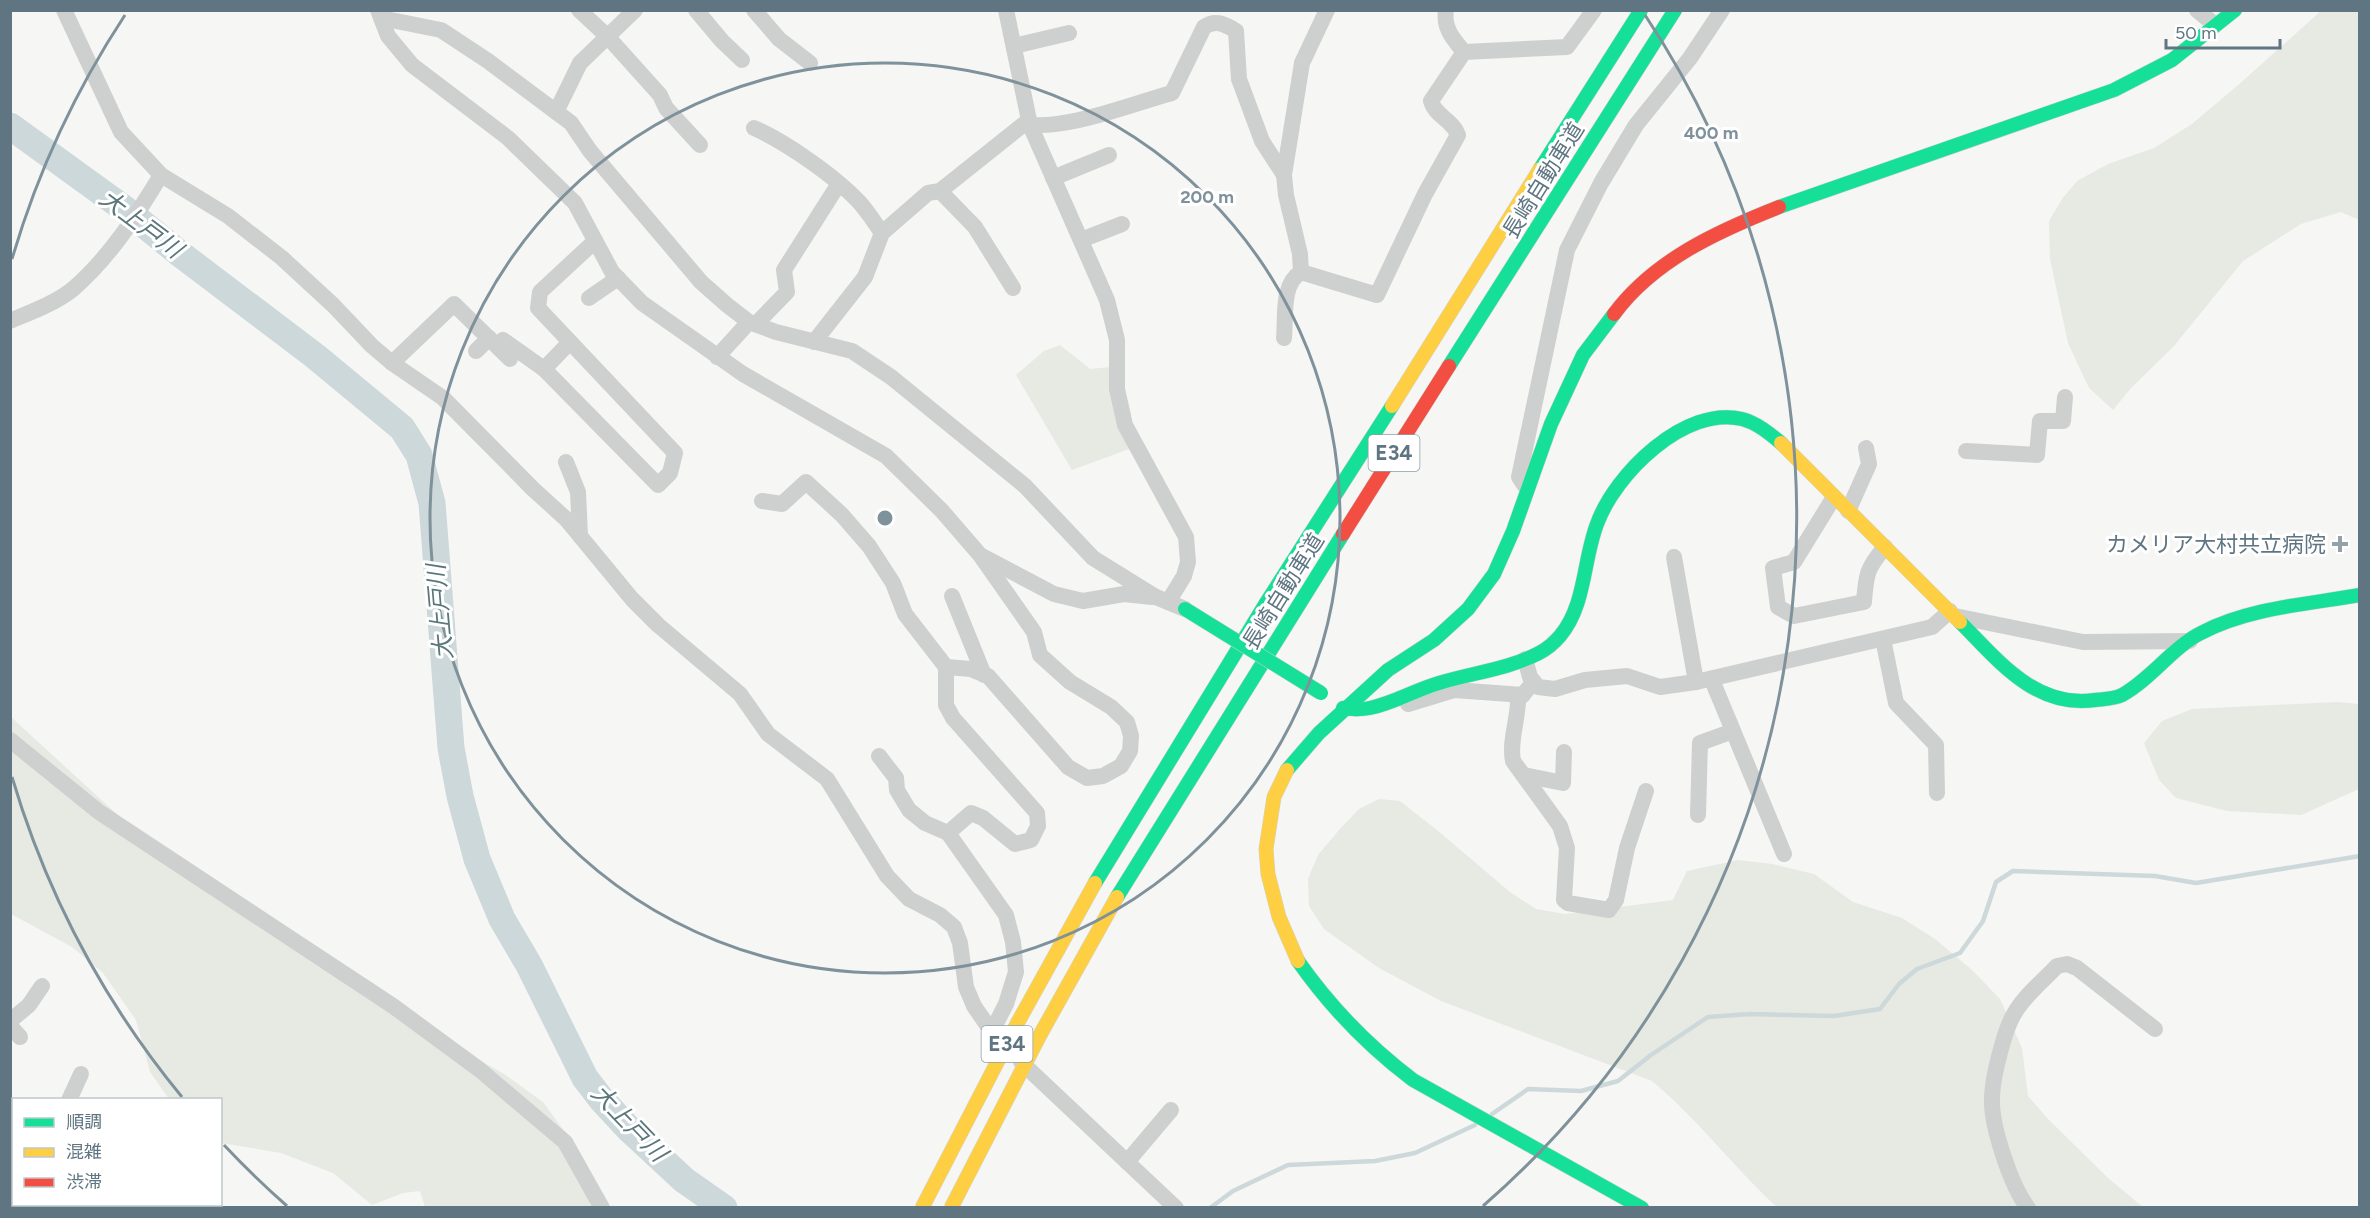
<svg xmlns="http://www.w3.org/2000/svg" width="2370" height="1218" viewBox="0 0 2370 1218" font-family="Figtree,'Noto Sans JP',sans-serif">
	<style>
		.green { fill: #e6eae3 }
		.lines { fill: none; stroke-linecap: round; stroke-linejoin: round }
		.stream { stroke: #cdd8da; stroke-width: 4.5 }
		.river { stroke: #cdd8da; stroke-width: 27 }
		.fast-casing { stroke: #d1d3d5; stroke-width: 15 }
		.slow-casing { stroke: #d1d3d5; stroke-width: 15 }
		.jam-casing { stroke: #d1d3d5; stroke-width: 15 }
		.street { stroke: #ced0d0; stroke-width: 16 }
		.fast { stroke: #16e098; stroke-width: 14 }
		.slow { stroke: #ffcf43; stroke-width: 14 }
		.jam { stroke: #f24e42; stroke-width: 14 }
		.fast-bridge-casing { stroke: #d1d3d5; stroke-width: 15; stroke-linecap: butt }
		.slow-bridge-casing { stroke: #d1d3d5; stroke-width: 15; stroke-linecap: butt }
		.fast-bridge { stroke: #16e098; stroke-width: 14 }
		.slow-bridge { stroke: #ffcf43; stroke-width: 14 }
		.ring { fill: none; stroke: #7f919a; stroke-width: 3 }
		.poi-dot { fill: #94a3aa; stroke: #fff; stroke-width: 2 }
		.labels { text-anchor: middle; stroke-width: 6; stroke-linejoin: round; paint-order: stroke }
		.shield { fill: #fff; stroke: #8f9fa8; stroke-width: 1.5 }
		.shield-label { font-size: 21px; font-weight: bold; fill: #5f7682 }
		.street-label { font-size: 22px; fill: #5f7682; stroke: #fff }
		.poi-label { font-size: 22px; fill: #5f7682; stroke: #fff; text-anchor: end }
		.water-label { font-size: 24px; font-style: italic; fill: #5a777c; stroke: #fff }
		.centre { fill: #7f919a; stroke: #fff; stroke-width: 3 }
		.ring-label { font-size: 18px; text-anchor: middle; font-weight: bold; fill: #7f919a; stroke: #fff; stroke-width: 6; stroke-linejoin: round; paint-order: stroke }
	</style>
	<rect width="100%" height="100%" fill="#f6f6f5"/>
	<g class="green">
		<path d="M2322,10L2359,11V220L2341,212L2301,224L2243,261L2174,346L2131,388L2113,410L2089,388L2068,343L2050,259L2049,221L2062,199L2077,181L2108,164L2154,148L2192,124L2237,86Z"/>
		<path d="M1060,345L1090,369L1111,367L1129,449L1072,470L1016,375L1044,351Z"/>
		<path d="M2337,702L2359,704V789L2301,815L2227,811L2176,798L2159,780L2144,743L2162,721L2192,709Z"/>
		<path d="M10,716L182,874L402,1015L504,1074L543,1102L570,1139L593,1207H425L420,1191L403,1193L372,1205L333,1173L281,1153L221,1143L220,1100L169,1099L150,1072L136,1020L103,973L72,947L11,914Z"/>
		<path d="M1379,799L1400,801L1438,831L1510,892L1536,909L1565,914L1673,900L1687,871L1738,860L1772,864L1814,874L1853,902L1902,918L1935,939L1972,970L2000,999L2022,1048L2028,1096L2048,1119L2108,1178L2143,1207H1777C1733,1167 1698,1119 1652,1081L1441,1001L1379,968L1324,929L1309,906L1308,879L1318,855L1340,829L1359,809Z"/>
	</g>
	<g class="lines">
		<g class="stream">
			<path d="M1492,1114L1528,1089L1581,1091L1618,1081L1651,1055L1708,1017L1750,1014L1834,1016L1880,1009L1899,984L1917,969L1960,953L1983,921L1996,882L2013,871L2155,876L2196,883L2360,856"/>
			<path d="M1210,1208L1233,1191L1288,1165L1375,1161L1415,1153L1475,1125"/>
		</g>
		<path class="river" d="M10,126L126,210L179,253L315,356L402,428L419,455L432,503L451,748L460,796L477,859L502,919L529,965L585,1078L602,1100L628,1128L684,1180L724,1208"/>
		<g class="fast-casing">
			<g id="fast">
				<path d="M1540,169L1641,10"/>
				<path d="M1779,207L2114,90L2172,60L2235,10"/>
				<path d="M1449,366L1675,10"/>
				<path d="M1960,622C1997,659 2035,709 2095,700C2103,699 2114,699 2122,695C2150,680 2174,646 2201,633C2248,608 2308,604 2360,595"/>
				<path d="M1343,708C1353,710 1360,710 1370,708C1394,703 1415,690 1439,683C1471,673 1509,669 1539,653C1547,649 1554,643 1560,636C1586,605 1583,560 1597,524C1615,474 1685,405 1742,419C1757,423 1769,433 1781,443"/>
				<path d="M1287,770L1319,733L1388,670L1434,640L1468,609L1494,574L1513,531L1551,424L1583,355L1614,314"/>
				<path d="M1095,883L1266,603L1392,406"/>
				<path d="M1117,897L1343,534"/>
				<path d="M1298,961C1331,1008 1368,1046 1413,1080L1642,1208"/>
			</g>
		</g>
		<g class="slow-casing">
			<g id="slow">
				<path d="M1392,406L1540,169"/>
				<path d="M1781,443L1960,622"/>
				<path d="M1287,770L1274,797L1266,849L1268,874L1279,917L1298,961"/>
			</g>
		</g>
		<g class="jam-casing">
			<g id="jam">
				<path d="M1614,314C1654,260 1718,231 1779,207"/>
				<path d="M1343,534L1449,366"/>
			</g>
		</g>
		<g class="street">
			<path d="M64,10L121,132L161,175L228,216L282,258L333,305L372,346L392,363L443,398L533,489L566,519L632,599L658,625L740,694L768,734L827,779L887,876L909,899L940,915L954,927L960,943L966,987L974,1006L996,1038"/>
			<path d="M378,10L388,36L412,65L508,138L575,203L612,272L642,303L743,374L886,456L942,511L980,555L1034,632L1040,655L1070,682L1111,707L1127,722L1131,736L1130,751L1121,766L1103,776L1087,778L1068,767L988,676L971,669L946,667V705L953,718L1037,813L1038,826L1031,840L1015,844L983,818L971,813L948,833L1006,915L1013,942L1016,972L1006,1004L991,1033"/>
			<path d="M579,10L607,36L660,95L666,108L700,145"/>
			<path d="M696,10L722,41L742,60"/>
			<path d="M754,10L779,39L810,63"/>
			<path d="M1006,10L1030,125L1107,300L1117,340V389L1125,425L1186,537L1188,562L1184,576L1168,602"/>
			<path d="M1446,10C1443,28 1453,39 1464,52"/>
			<path d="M2197,10L2215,25"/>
			<path d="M381,18L441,30L488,61L571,123L590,151L701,282L727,305L749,322L776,332L852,351L891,377L1025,486L1093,558L1156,597L1185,609"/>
			<path d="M1014,46L1069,33"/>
			<path d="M1464,52L1567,47L1594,10"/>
			<path d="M556,112L580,63L635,10"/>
			<path d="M754,128C786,142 836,177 860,203C868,212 875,223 882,233"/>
			<path d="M1053,178L1109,155"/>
			<path d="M940,191L975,227L1013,288"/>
			<path d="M1081,240L1122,224"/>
			<path d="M1301,272L1377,295L1425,194L1458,135C1453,120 1435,116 1431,101L1464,52"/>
			<path d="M1301,272L1300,254L1286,195L1284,175L1302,63L1327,10"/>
			<path d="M589,298L618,278"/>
			<path d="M10,321C31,312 56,303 73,289C109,258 137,215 161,175"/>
			<path d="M756,324L787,292L784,270L838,185"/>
			<path d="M1284,338C1286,317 1281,284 1301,272"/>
			<path d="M814,342L865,277L882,233L928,193L940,191L1024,124C1065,131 1131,104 1172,93L1204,27C1215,19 1225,24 1236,31L1239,79L1262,141L1284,175"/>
			<path d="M497,345L503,340L544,369L570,342"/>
			<path d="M476,351L489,338"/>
			<path d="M717,357L749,322"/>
			<path d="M392,363L454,304L510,359"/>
			<path d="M544,369L658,485L670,473L675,453L538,308L540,292L595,241"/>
			<path d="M1966,451L2037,455L2040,421H2063L2065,397"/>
			<path d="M566,462L578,492L580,536"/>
			<path d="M1527,489L1519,477L1567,250L1601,183L1636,125L1690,58L1722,10"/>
			<path d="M1834,497L1794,562L1773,568L1778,607L1794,616L1864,602C1866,574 1867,568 1885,547"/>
			<path d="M762,501L782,504L806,482L842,515L869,546L893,583L905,614L946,667"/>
			<path d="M1848,511L1869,464L1866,448"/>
			<path d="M982,556L1054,594L1083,601L1124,594L1152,597"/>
			<path d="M1674,557L1696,682"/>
			<path d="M952,596L984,675"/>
			<path d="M1955,616L2083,642L2190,641"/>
			<path d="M1883,639L1896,703L1936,745L1937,793"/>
			<path d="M1525,659L1530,677L1538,687L1555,689L1585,680L1627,676L1660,687L1696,682L1932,627L1950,611"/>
			<path d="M1712,680L1784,854"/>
			<path d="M1534,682L1518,700C1518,720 1509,741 1513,761L1560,826L1567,848L1564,900L1568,903L1609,910L1616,900L1627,848L1646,791"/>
			<path d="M1408,704L1454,690L1523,695"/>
			<path d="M10,740L99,812L393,1006L480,1070L565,1142L602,1208"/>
			<path d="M879,756L896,778L897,790L909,810L925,823L948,833"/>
			<path d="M1524,775L1563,783L1564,752"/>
			<path d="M1698,815L1700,743L1733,731"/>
			<path d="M10,1021L29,1005L42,986"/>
			<path d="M10,1026L20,1037"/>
			<path d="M1021,1062L1176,1208"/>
			<path d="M69,1100L81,1074"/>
			<path d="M1127,1162L1171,1110"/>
			<path d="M10,1200L14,1201"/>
			<path d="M25,1204L33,1208"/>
			<path d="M2028,1208C2011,1186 1991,1126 1992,1099C1992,1079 2004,1031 2014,1014C2024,996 2043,981 2057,966L2067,964L2077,968L2155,1029"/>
		</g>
		<use href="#fast" class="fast"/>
		<use href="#slow" class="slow"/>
		<use href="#jam" class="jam"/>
		<g class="fast-bridge-casing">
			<path id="fast-bridge" d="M1185,609L1321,693"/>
		</g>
		<g class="slow-bridge-casing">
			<g id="slow-bridge">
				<path d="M922,1208L1018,1022L1095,883"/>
				<path d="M951,1208L1040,1035L1117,897"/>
			</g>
		</g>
		<use href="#fast-bridge" class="fast-bridge"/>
		<use href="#slow-bridge" class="slow-bridge"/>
	</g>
	<g class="ring">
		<circle cx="885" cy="518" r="455"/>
		<path d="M287 1206A911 911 0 0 1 224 1145M182 1097A911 911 0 0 1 12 777M12 259A911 911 0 0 1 125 15M1645 15A911 911 0 0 1 1483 1206"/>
	</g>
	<path class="poi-dot" d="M2337 535h6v6h6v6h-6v6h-6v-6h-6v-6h6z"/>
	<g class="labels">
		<g class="shield">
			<rect x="1368.5" y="435" width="51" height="36" rx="4.5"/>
			<rect x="981.5" y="1026" width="51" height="36" rx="4.5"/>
		</g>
		<g class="shield-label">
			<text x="1394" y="460">E34</text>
			<text x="1007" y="1051">E34</text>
		</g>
		<g class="street-label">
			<text transform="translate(1543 180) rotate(-58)" y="8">長崎自動車道</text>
			<text transform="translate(1283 591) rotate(-58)" y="8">長崎自動車道</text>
		</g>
		<g class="poi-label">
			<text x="2326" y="552">カメリア大村共立病院</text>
		</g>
		<g class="water-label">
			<text transform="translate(141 224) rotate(37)" y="8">大上戸川</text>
			<text transform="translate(440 612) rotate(-95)" y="8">大上戸川</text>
			<text transform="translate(629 1123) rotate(46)" y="8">大上戸川</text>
		</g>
	</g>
	<circle cx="885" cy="518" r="9" class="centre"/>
	<g class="ring-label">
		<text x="1711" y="139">400 m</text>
		<text x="1207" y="203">200 m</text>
	</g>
	<rect width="2370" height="1218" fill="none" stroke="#5f7682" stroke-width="24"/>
	<rect x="12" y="1098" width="210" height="108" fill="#ffffff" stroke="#bfc8cd" stroke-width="1.5"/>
	<rect x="24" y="1118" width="30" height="9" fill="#16e098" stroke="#bfc8cd" stroke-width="1.5"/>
	<text x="66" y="1128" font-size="18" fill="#5f7682">順調</text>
	<rect x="24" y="1148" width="30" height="9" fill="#ffcf43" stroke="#bfc8cd" stroke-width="1.5"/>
	<text x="66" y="1158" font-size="18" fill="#5f7682">混雑</text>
	<rect x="24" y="1178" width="30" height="9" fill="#f24e42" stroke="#bfc8cd" stroke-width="1.5"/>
	<text x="66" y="1188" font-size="18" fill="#5f7682">渋滞</text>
	<path d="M2166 39v9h114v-9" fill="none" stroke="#5f7682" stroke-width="3"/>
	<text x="2175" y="39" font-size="18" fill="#5f7682" stroke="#ffffff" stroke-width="4.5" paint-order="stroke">50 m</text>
</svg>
